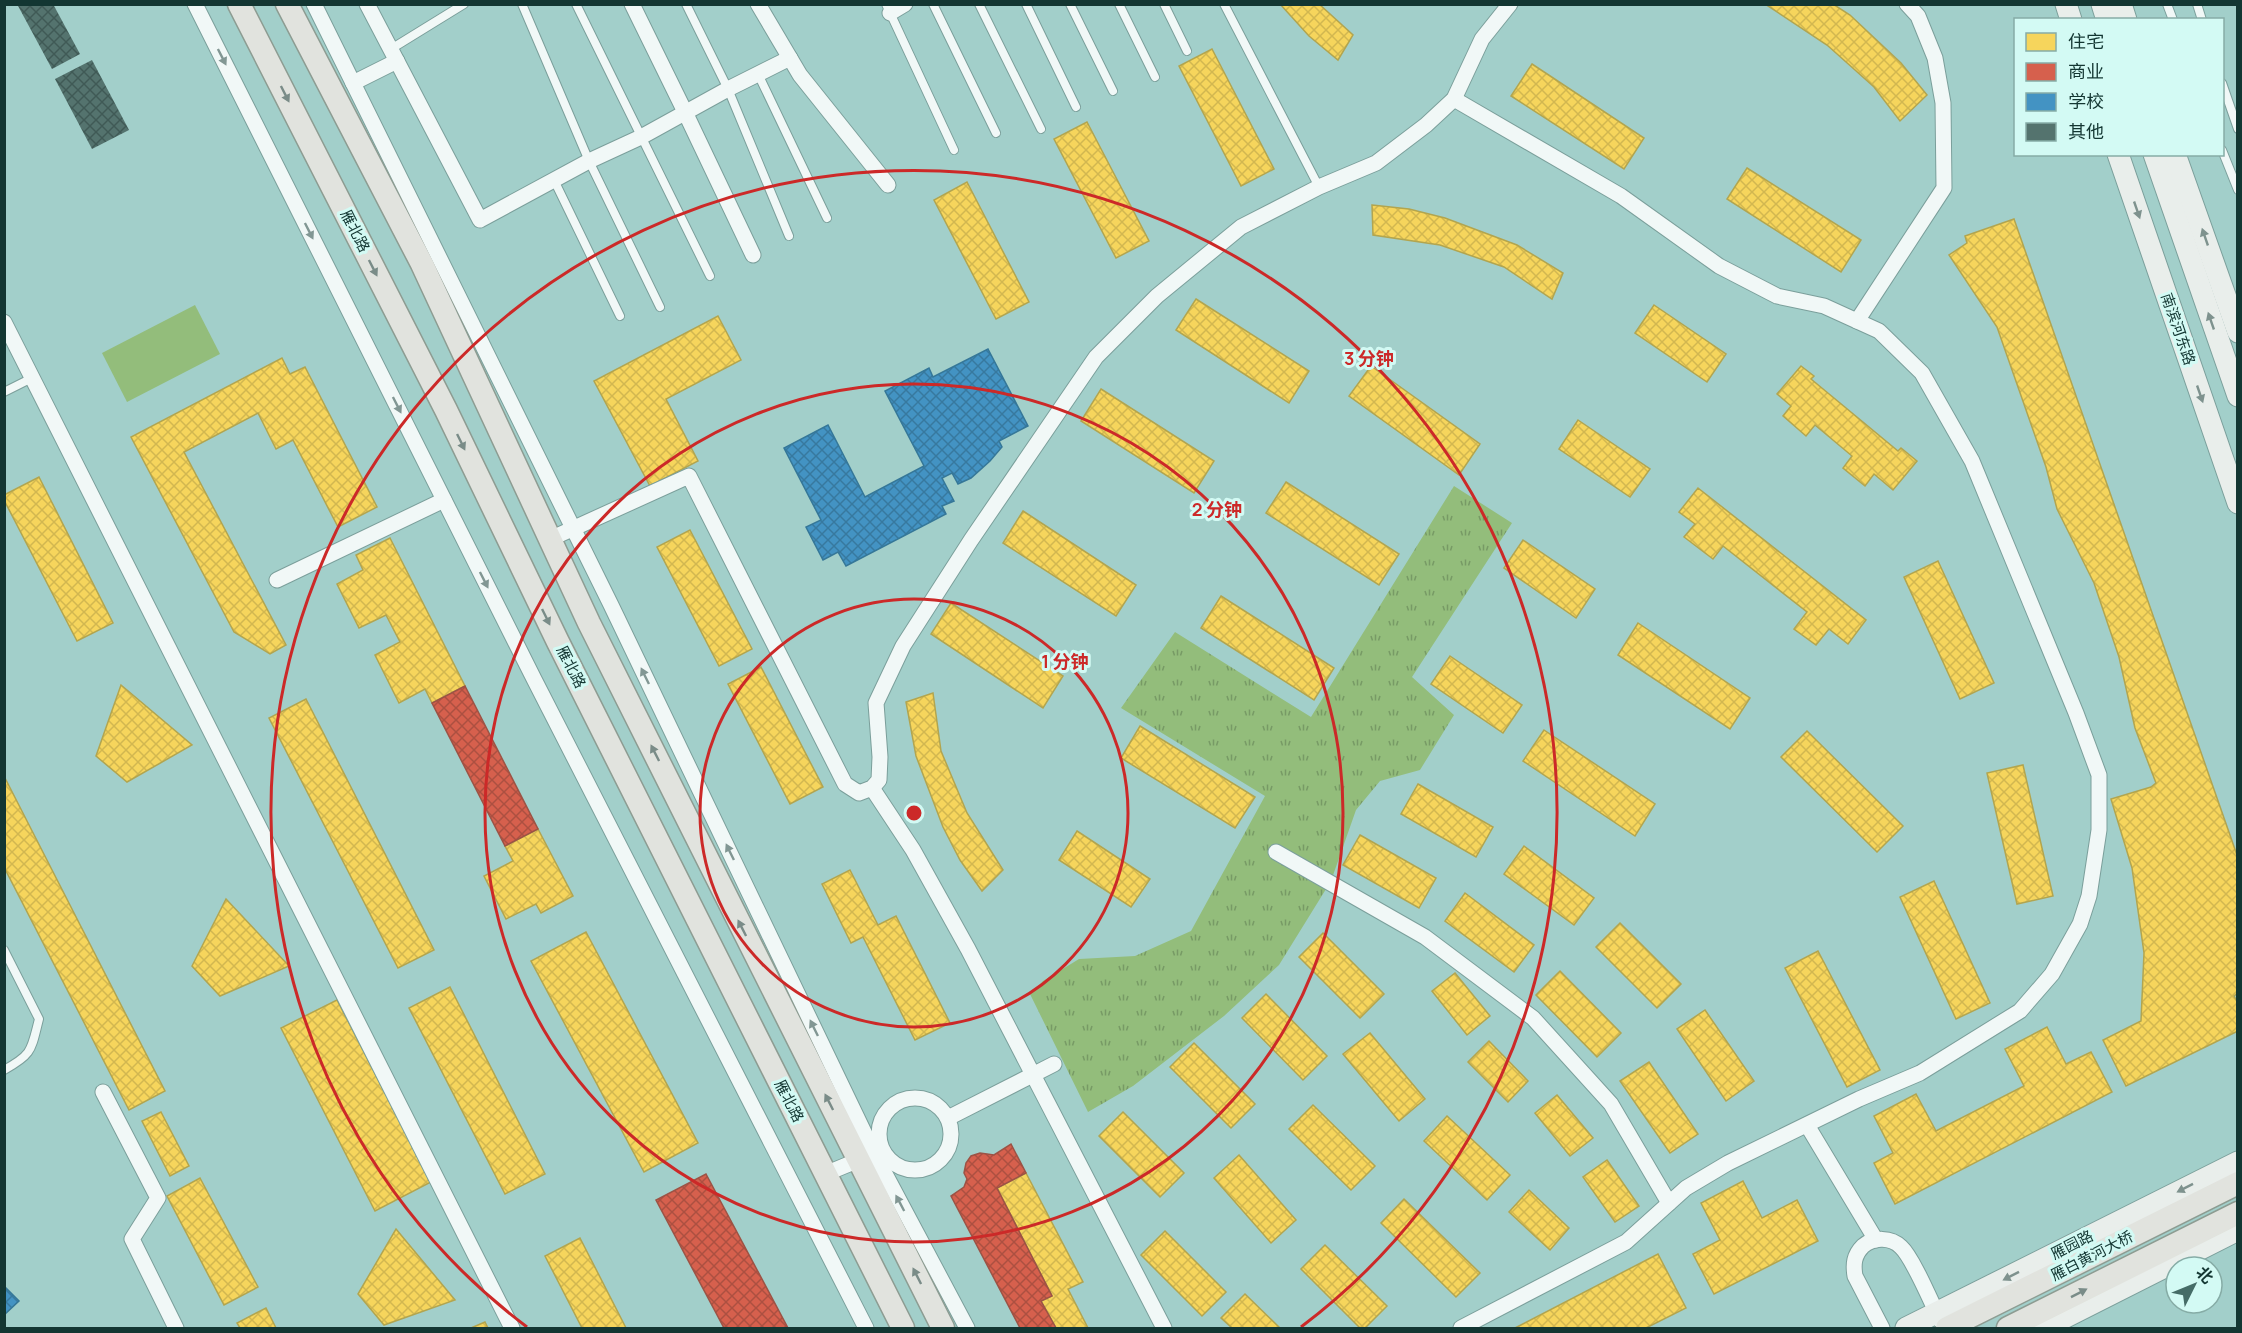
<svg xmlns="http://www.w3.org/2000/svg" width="2242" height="1333" viewBox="0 0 2242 1333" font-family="Manrope,'Noto Sans SC',sans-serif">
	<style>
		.grass { fill: #93bd7b }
		.park { fill: url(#park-tufts) }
		.homes { fill: url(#homes-cross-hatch); stroke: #b2a54f; stroke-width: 1.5 }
		.shops { fill: url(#shops-cross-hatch); stroke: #9c5345; stroke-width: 1.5 }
		.schools { fill: url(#schools-cross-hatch); stroke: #357798; stroke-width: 1.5 }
		.building { fill: url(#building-cross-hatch) }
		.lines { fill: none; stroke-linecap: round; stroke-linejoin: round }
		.service-casing { stroke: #7b9f9b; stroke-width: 10 }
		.minor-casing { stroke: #7b9f9b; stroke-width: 17 }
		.secondary-casing { stroke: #7b9f9b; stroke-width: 23 }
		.primary-casing { stroke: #8d9c92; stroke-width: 25 }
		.service { stroke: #f1f8f7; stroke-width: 8 }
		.minor { stroke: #f1f8f7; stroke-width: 15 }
		.secondary { stroke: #e9eeeb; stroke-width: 21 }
		.primary { stroke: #e1e3de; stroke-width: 22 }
		.oneway { fill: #829794 }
		.oneway2 { fill: #7a8c88 }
		.oneway3 { fill: #7e928e }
		.ring { fill: none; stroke: #cc2928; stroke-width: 3 }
		.labels { text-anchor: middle; stroke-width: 6; stroke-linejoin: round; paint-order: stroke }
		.street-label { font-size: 15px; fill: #133632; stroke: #d3faf4 }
		.centre { fill: #cc2928; stroke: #d3faf4; stroke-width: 3 }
		.ring-label { font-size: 18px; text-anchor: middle; font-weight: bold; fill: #cc2928; stroke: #d3faf4; stroke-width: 6; stroke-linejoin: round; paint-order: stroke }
	</style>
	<defs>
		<pattern id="park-tufts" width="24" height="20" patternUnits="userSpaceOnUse" patternTransform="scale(1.5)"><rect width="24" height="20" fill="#93bd7b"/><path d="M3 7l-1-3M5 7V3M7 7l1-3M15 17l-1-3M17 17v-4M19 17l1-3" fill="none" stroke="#779a65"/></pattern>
		<pattern id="homes-cross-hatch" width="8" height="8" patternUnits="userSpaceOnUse" patternTransform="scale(1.5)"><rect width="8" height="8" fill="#f6d55c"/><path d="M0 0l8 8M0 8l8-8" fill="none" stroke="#d2b750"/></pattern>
		<pattern id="shops-cross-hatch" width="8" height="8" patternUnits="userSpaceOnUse" patternTransform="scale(1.5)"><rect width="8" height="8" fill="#d6604d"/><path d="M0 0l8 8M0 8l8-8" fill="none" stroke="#ac5041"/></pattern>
		<pattern id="schools-cross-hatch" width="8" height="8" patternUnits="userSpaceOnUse" patternTransform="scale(1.5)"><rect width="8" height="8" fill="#4393c3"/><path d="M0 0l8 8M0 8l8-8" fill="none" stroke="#37799f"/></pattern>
		<pattern id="building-cross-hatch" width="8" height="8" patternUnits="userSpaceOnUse" patternTransform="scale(1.5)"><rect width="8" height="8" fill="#54736e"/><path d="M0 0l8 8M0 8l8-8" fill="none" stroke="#405a56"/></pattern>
	</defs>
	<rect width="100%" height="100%" fill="#a2cfca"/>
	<path class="grass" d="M195,305L220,354L127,402L102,353Z"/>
	<path class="park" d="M1454,486L1512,523L1412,677L1454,715L1420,770L1380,781L1356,810L1331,881L1279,965L1224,1016L1133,1086L1088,1112L1030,994L1043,981L1079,959L1135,956L1191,931L1265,796L1121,708L1175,632L1311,717Z"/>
	<g class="homes">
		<path d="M1280,4H1319L1353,35L1338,60L1309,36Z"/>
		<path d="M1765,4H1833L1850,15L1901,63L1927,95L1900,121L1874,87L1827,45Z"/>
		<path d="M1212,49L1274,169L1241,186L1179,66Z"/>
		<path d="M1532,64L1644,138L1624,169L1511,96Z"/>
		<path d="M1087,122L1149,241L1116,258L1054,139Z"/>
		<path d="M1747,168L1861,240L1841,272L1727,199Z"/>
		<path d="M967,182L1029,302L996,319L934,200Z"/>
		<path d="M1372,205L1409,209L1445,218L1517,245L1563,273L1552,299L1504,267L1440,245L1373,235Z"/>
		<path d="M2014,219L2238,858V993L2234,996L2238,1003V1031L2126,1086L2103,1040L2141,1021L2144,953L2132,868L2111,799L2151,787L2156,783L2135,728L2119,657L2094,583L2057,509L2046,467L1997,327L1949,255L1967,243L1965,236Z"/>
		<path d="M1196,299L1309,371L1289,403L1176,330Z"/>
		<path d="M1654,305L1726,354L1707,382L1635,333Z"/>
		<path d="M718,316L741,360L666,399L698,461L650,486L594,381Z"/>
		<path d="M282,358L290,374L305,367L377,507L338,527L293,440L276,449L258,413L184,452L286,645L270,654L234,632L131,437Z"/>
		<path d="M1371,366L1480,444L1459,475L1349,396Z"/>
		<path d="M1801,366L1814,376L1811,379L1898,451L1901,448L1917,461L1893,490L1874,474L1865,486L1843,468L1852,456L1815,425L1806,436L1783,416L1791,406L1777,394Z"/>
		<path d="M1101,389L1214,461L1194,493L1081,421Z"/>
		<path d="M1578,420L1650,469L1630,497L1559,449Z"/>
		<path d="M39,477L113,623L77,641L4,500V495Z"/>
		<path d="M1286,482L1399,554L1379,585L1266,513Z"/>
		<path d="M1698,488L1866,620L1848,644L1829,629L1816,645L1794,629L1807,612L1723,546L1713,559L1684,537L1695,524L1679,512Z"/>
		<path d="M1023,511L1136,585L1116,616L1003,543Z"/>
		<path d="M690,530L752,649L719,666L657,547Z"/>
		<path d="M390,538L465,686L432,703L425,689L399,703L375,655L400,642L386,615L359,628L337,584L363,570L356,555Z"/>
		<path d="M1523,540L1595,589L1576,618L1504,568Z"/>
		<path d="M1938,561L1994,683L1960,699L1904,577Z"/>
		<path d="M1221,596L1334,668L1314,700L1201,628Z"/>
		<path d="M951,603L1063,676L1043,708L931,634Z"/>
		<path d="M1638,623L1750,698L1730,729L1618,655Z"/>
		<path d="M1450,656L1522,705L1503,733L1431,684Z"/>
		<path d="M761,667L823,787L790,804L728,684Z"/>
		<path d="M121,685L192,745L127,782L96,756Z"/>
		<path d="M933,693L941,751L967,813L1003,870L982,891L960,860L943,827L916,756L906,702Z"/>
		<path d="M306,699L434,950L398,968L269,718Z"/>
		<path d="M1140,726L1255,797L1235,828L1121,758Z"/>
		<path d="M1544,730L1655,804L1635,836L1523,761Z"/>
		<path d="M1807,731L1903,826L1877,852L1781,757Z"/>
		<path d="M2023,765L2053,896L2017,904L1987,773Z"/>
		<path d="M4,776L165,1091L129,1110L4,867Z"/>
		<path d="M1418,784L1493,827L1476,857L1401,814Z"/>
		<path d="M538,829L573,896L541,913L536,904L506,919L484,876L513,861L505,846Z"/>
		<path d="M1077,831L1150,879L1131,907L1059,860Z"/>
		<path d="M1360,835L1436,878L1419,908L1343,865Z"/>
		<path d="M1524,846L1594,898L1574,925L1504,874Z"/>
		<path d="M850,870L878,925L896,916L950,1023L915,1040L863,937L851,943L822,884Z"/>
		<path d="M1934,881L1990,1003L1956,1019L1900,897Z"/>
		<path d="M1465,893L1534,945L1514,972L1445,921Z"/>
		<path d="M226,899L289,966L220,996L192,966Z"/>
		<path d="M1620,923L1681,984L1657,1008L1596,947Z"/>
		<path d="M586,932L698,1143L644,1172L531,961Z"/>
		<path d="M1323,933L1384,994L1360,1018L1299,957Z"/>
		<path d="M1818,951L1880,1070L1847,1087L1785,968Z"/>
		<path d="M1560,971L1621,1033L1597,1057L1536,995Z"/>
		<path d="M1455,973L1490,1016L1467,1035L1432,991Z"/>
		<path d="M450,987L545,1174L505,1194L409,1008Z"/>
		<path d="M1266,994L1327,1056L1303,1080L1242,1018Z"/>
		<path d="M337,1000L431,1182L375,1211L281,1028Z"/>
		<path d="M1705,1010L1754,1081L1726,1101L1677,1029Z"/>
		<path d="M2047,1027L2066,1064L2091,1052L2112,1092L1895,1204L1874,1163L1893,1153L1874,1116L1916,1094L1936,1131L2024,1086L2005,1049Z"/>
		<path d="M1370,1033L1425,1099L1399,1121L1343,1054Z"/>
		<path d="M1489,1041L1528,1081L1508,1102L1468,1062Z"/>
		<path d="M1194,1043L1255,1104L1231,1128L1170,1067Z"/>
		<path d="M1649,1062L1698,1134L1670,1153L1620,1081Z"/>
		<path d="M1557,1095L1593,1138L1570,1156L1535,1113Z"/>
		<path d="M1313,1105L1375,1166L1351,1190L1289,1129Z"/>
		<path d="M161,1112L189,1166L170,1176L142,1121Z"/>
		<path d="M1123,1112L1184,1173L1160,1197L1099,1136Z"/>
		<path d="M1447,1116L1510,1175L1487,1200L1424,1141Z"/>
		<path d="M1239,1155L1296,1220L1271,1243L1214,1178Z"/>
		<path d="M1607,1160L1639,1206L1615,1222L1583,1177Z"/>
		<path d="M1026,1173L1083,1282L1068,1289L1088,1328H1056L1041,1301L1052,1296L997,1188Z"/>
		<path d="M200,1178L258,1287L224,1305L167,1196Z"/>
		<path d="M1743,1181L1762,1218L1797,1200L1818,1241L1714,1294L1693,1254L1720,1240L1701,1203Z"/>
		<path d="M1529,1190L1569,1228L1550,1250L1509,1212Z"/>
		<path d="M1404,1199L1480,1273L1456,1297L1381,1223Z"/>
		<path d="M396,1229L455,1300L384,1325L358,1294Z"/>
		<path d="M1165,1231L1226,1292L1202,1316L1141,1255Z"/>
		<path d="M580,1238L626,1328H582L545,1256Z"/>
		<path d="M1325,1245L1387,1306L1365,1328H1360L1301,1269Z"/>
		<path d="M1658,1254L1686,1308L1646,1328H1515Z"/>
		<path d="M1245,1294L1280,1328H1232L1221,1318Z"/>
		<path d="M266,1308L276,1328H240L237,1323Z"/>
		<path d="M485,1322L488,1328H471Z"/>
	</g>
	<g class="shops">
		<path d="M465,686L538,829L505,846L432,703Z"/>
		<path d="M1011,1144L1026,1173L997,1188L1052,1296L1041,1301L1056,1328H1020L951,1196L964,1187L967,1179L964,1173L966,1163L971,1156L980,1153L994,1155Z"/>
		<path d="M706,1174L788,1328H724L656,1200Z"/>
	</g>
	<g class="schools">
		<path d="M988,349L1028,426L999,441L1002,447L990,461L971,478L958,484L952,473L942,478L954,501L942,506L946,514L846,566L838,552L823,560L806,527L821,520L784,448L828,425L865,497L924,466L885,391L929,368L933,377Z"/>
		<path d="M4,1286L19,1301L4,1315Z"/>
	</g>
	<g class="building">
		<path d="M17,4H53L80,54L52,69Z"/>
		<path d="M92,60L129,130L92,149L55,79Z"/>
	</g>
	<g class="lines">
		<g class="service-casing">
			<g id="service">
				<path d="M522,4L589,161L660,307"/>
				<path d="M576,4L710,276"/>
				<path d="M686,4L728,89L789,236"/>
				<path d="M886,4L954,150"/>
				<path d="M933,4L996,133"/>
				<path d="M979,4L1041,129"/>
				<path d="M1026,4L1076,107"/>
				<path d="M1070,4L1113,91"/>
				<path d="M1119,4L1155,77"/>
				<path d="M1164,4L1187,51"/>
				<path d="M1224,4L1319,187"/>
				<path d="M2167,4L2173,20"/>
				<path d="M2197,4L2202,20"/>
				<path d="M391,49L464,4"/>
				<path d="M758,74L827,218"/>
				<path d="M2222,83L2238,129"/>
				<path d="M2222,150L2238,190"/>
				<path d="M554,180L620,316"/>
				<path d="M4,392L32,378"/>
				<path d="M4,950L39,1019C31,1050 33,1054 4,1070"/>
			</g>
		</g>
		<g class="minor-casing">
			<g id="minor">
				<path d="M195,4L534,679L866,1328"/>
				<path d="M314,4L611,605L874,1153L967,1328"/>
				<path d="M367,4L480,220L589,161L641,137L728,89L790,58"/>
				<path d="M632,4L685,112L753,255"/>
				<path d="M758,4L800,75L888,185"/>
				<path d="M890,13L905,4"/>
				<path d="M353,83L397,61"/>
				<path d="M1454,99L1621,196L1719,266L1777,296L1824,306L1879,331L1922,373L1972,461L2076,713L2099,775V830L2089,896L2080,924L2052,974L2020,1011L1920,1073L1859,1099L1728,1163L1686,1188L1626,1242L1461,1328"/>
				<path d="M1857,321L1944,188L1943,103L1935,58L1918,16L1907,4"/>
				<path d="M4,322L512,1328"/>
				<path d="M550,539L689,476L845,784L859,793L872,788L879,780L880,757L876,703L903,646L971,540L1096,357L1157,296L1241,227L1319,187L1376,163L1426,125L1454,99L1482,39L1510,4"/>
				<path d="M277,580L444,500"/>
				<path d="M872,788L913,850L968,949L1164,1328"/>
				<path d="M1276,852L1425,937L1533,1018L1611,1104L1669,1203"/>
				<path d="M103,1092L158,1198L132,1239L176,1328"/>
				<circle cx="915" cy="1134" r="36"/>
				<path d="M948,1118L1054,1064"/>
				<path d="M1807,1125L1876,1240"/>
				<path d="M825,1174L866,1157"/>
				<path d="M1882,1328L1855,1276C1853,1264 1854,1255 1863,1246C1874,1237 1891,1237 1901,1247C1913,1258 1932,1304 1940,1320"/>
			</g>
		</g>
		<g class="secondary-casing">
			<g id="secondary">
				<path d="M2066,4L2071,20"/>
				<path d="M2102,4L2107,20"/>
				<path d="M2121,4L2126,20"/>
				<path d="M2118,154L2238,503"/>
				<path d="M2154,154L2238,396"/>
				<path d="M2175,154L2238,332"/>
				<path d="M1906,1328L2238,1162"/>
				<path d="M2044,1328L2238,1230"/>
			</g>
		</g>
		<g class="primary-casing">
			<g id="primary">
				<path d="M239,4L446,410L558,642L903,1328"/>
				<path d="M287,4L422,264L589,623L943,1328"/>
				<path d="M1947,1328L2238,1183"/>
				<path d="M2008,1328L2238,1213"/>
			</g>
		</g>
		<use href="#service" class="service"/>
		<use href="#minor" class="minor"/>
		<use href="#secondary" class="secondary"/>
		<use href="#primary" class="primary"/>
	</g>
	<defs><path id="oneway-solid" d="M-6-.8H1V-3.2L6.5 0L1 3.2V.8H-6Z" transform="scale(1.5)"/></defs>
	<g class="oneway">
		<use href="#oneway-solid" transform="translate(222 57) rotate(63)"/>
		<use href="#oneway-solid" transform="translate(309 231) rotate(63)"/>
		<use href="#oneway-solid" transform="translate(397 405) rotate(63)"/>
		<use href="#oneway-solid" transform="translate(484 580) rotate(63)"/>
		<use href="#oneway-solid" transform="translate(645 676) rotate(-116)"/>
		<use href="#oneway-solid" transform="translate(730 852) rotate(-116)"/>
		<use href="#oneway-solid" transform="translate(814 1028) rotate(-116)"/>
		<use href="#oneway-solid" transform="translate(900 1203) rotate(-118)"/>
	</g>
	<g class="oneway2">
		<use href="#oneway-solid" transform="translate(285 94) rotate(63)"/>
		<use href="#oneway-solid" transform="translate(373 268) rotate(63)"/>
		<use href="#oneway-solid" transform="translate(461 442) rotate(64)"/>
		<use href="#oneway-solid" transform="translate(546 617) rotate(64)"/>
		<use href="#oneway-solid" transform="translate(655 753) rotate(-117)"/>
		<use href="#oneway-solid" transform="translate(742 928) rotate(-117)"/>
		<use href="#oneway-solid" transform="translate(829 1102) rotate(-117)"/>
		<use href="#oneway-solid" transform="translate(917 1276) rotate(-117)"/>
		<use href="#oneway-solid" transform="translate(2079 1293) rotate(-27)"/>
	</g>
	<g class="oneway3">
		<use href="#oneway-solid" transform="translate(2137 210) rotate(71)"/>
		<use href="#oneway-solid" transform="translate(2205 237) rotate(-109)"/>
		<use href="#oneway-solid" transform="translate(2211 321) rotate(-109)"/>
		<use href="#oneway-solid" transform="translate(2200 394) rotate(71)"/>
		<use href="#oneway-solid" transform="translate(2185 1188) rotate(153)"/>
		<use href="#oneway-solid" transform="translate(2011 1276) rotate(153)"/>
	</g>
	<g class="ring">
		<circle cx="914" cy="813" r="214"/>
		<circle cx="914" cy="813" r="429"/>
		<path d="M527 1327A643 643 0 1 1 1301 1327"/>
	</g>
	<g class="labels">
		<g class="street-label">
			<text transform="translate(355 231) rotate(63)" y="5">雁北路</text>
			<text transform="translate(2178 329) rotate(71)" y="5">南滨河东路</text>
			<text transform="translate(571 667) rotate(63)" y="5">雁北路</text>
			<text transform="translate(789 1101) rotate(63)" y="5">雁北路</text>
			<text transform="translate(2072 1245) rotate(-27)" y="5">雁园路</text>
			<text transform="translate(2092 1256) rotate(-27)" y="5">雁白黄河大桥</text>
		</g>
	</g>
	<circle cx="914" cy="813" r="9" class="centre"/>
	<g class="ring-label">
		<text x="1369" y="365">3 分钟</text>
		<text x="1217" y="516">2 分钟</text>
		<text x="1065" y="668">1 分钟</text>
	</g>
	<rect width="2242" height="1333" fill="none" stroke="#133632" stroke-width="12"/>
	<rect x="2014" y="18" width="210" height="138" fill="#d3faf4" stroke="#86aca6" stroke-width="1.5"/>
	<rect x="2026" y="33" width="30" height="18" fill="#f6d55c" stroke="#86aca6" stroke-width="1.5"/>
	<text x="2068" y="48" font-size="18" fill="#133632">住宅</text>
	<rect x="2026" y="63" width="30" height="18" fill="#d6604d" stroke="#86aca6" stroke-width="1.5"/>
	<text x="2068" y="78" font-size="18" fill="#133632">商业</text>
	<rect x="2026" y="93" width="30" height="18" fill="#4393c3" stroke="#86aca6" stroke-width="1.5"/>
	<text x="2068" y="108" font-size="18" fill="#133632">学校</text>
	<rect x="2026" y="123" width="30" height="18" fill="#54736e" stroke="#86aca6" stroke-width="1.5"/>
	<text x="2068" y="138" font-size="18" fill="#133632">其他</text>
	<g transform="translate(2194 1285) rotate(47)"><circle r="28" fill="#d3faf4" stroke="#86aca6" stroke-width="1.5"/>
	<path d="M0-4.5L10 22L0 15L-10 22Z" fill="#456c67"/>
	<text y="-9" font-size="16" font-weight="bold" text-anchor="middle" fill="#133632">北</text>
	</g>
</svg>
